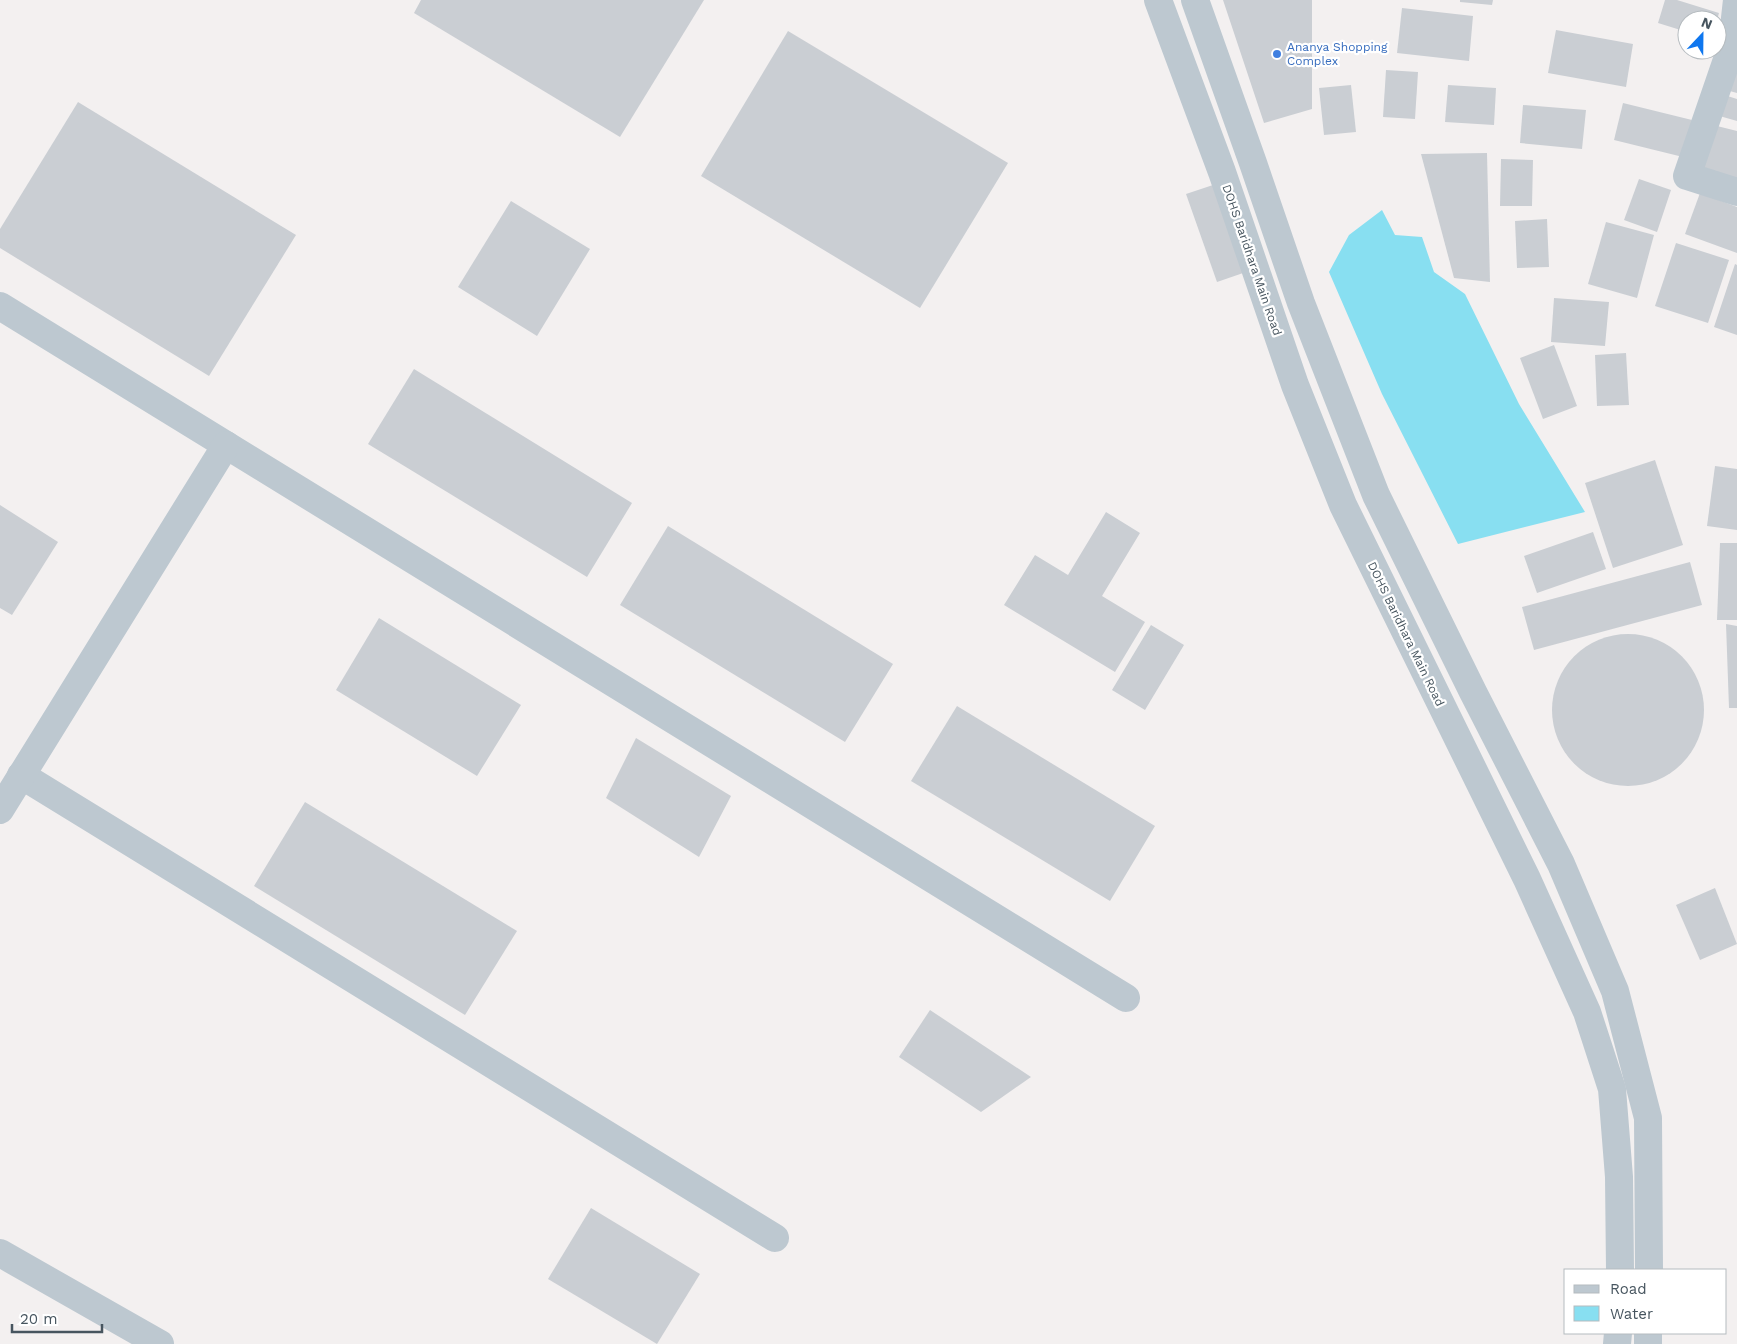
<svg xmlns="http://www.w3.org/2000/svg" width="1737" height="1344" viewBox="0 0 1737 1344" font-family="'Work Sans',sans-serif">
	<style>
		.water { fill: #88dff1 }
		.building { fill: #caced3 }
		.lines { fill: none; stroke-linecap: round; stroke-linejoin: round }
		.minor { stroke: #bdc8d0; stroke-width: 28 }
		.shop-dot { fill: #3f7fe0; stroke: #fff; stroke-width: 2 }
		.labels { text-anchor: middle; stroke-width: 4.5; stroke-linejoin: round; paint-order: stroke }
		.shop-label { font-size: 12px; fill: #366cbe; stroke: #fff; text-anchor: start }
		.street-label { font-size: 12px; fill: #47555f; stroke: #fff }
	</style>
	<rect width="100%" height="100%" fill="#f3f0f0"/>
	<path class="water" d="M1382,210L1395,235L1422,237L1434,272L1465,294L1519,404L1585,512L1458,544L1382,394L1329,272L1349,235Z"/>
	<g class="building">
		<path d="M421,0H704L620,137L414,13Z"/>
		<path d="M1223,0H1312V109L1264,123Z"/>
		<path d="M1460,0H1493L1492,5L1460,2Z"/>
		<path d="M1665,0H1677L1719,13L1717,20H1687V32L1658,23Z"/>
		<path d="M1402,8L1473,16L1469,61L1397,53Z"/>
		<path d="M1556,30L1633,44L1626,87L1548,73Z"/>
		<path d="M788,31L1008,163L920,308L701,176Z"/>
		<path d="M1737,67V93L1726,90Z"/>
		<path d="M1386,70L1418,72L1415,119L1383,117Z"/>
		<path d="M1351,85L1356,132L1324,135L1319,88Z"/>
		<path d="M1448,85L1496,88L1494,125L1445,122Z"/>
		<path d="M1721,94L1737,99V121L1716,115Z"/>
		<path d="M78,102L296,235L209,376L0,248V229Z"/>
		<path d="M1623,103L1692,120L1683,157L1614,140Z"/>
		<path d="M1523,105L1586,110L1582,149L1520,143Z"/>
		<path d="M1709,124L1737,131V187L1696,177Z"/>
		<path d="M1487,153L1490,282L1454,278L1421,154Z"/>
		<path d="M1501,159L1533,160L1532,206H1500Z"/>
		<path d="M1639,179L1671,190L1657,232L1624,220Z"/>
		<path d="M1219,183L1249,271L1217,282L1186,194Z"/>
		<path d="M1700,193L1737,207V253L1685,234Z"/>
		<path d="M511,201L590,249L537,336L458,287Z"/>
		<path d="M1547,219L1549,267L1517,268L1515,221Z"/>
		<path d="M1606,222L1654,235L1637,298L1588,284Z"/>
		<path d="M1676,243L1729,260L1708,323L1655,306Z"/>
		<path d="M1735,264L1737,265V335L1714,327Z"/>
		<path d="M1554,298L1609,302L1605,346L1551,342Z"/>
		<path d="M1554,345L1577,406L1543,419L1520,358Z"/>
		<path d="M1626,353L1629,405L1597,406L1595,355Z"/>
		<path d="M414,369L632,503L587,577L368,444Z"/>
		<path d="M1655,460L1683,545L1613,568L1585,483Z"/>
		<path d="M1715,466L1737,469V530L1707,526Z"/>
		<path d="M0,505L58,542L12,615L0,608Z"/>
		<path d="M1106,512L1140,533L1102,596L1145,622L1115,672L1004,605L1035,555L1068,575Z"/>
		<path d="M668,526L893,664L845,742L620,605Z"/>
		<path d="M1593,532L1606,569L1537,593L1524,556Z"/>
		<path d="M1720,543H1737V620H1717Z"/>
		<path d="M1690,562L1702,605L1534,650L1522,607Z"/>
		<path d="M379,618L521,705L477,776L336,690Z"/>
		<path d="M1726,624L1737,626V708H1729Z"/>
		<path d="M1151,625L1184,645L1145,710L1112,690Z"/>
		<circle cx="1628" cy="710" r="76"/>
		<path d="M957,706L1155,826L1110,901L911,781Z"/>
		<path d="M636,738L731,796L699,857L606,798Z"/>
		<path d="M305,802L517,931L465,1015L254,886Z"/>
		<path d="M1715,888L1737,944L1700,960L1676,905Z"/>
		<path d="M930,1010L1031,1077L981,1112L899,1057Z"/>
		<path d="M591,1208L700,1274L657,1344L548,1279Z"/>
	</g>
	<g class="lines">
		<g class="minor">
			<path d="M1158,0L1222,172L1295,385L1343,505L1527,879L1587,1012L1612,1089L1619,1177L1620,1270"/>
			<path d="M1195,0L1253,163L1301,303L1376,495L1473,692L1561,864L1615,991L1648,1118L1649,1270"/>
			<path d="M1737,0L1732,45L1687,176L1737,192"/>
			<path d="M0,306L1126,998"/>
			<path d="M21,775L775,1238"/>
			<path d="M0,810L226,445"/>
			<path d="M0,1253L160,1344"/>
			<path d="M1617,1344L1618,1333"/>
			<path d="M1648,1344V1333"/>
		</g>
	</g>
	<circle class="shop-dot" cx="1277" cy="54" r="5"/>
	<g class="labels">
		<g class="shop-label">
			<text x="1287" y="51">Ananya Shopping<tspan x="1287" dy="14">Complex</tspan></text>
		</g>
		<g class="street-label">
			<text transform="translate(1252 260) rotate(71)" y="4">DOHS Baridhara Main Road</text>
			<text transform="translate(1406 634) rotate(64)" y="4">DOHS Baridhara Main Road</text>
		</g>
	</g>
	<rect x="1564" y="1269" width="162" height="65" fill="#ffffff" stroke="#b5bbbf"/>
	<rect x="1574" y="1285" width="25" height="8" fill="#bdc8d0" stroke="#b5bbbf"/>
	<text x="1610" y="1294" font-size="15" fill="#47555f">Road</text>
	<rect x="1574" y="1306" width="25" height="15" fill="#88dff1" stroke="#b5bbbf"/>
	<text x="1610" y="1319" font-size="15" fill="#47555f">Water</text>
	<g transform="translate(1702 35) rotate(22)"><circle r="24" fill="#ffffff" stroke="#b5bbbf"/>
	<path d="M0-4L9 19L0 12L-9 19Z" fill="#0f77ef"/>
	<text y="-8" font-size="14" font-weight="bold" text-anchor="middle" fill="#47555f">N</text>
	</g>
	<path d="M12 1324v8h90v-8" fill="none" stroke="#47555f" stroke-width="2.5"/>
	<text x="20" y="1324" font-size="15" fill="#47555f" stroke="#ffffff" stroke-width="4" paint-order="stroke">20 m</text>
</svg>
